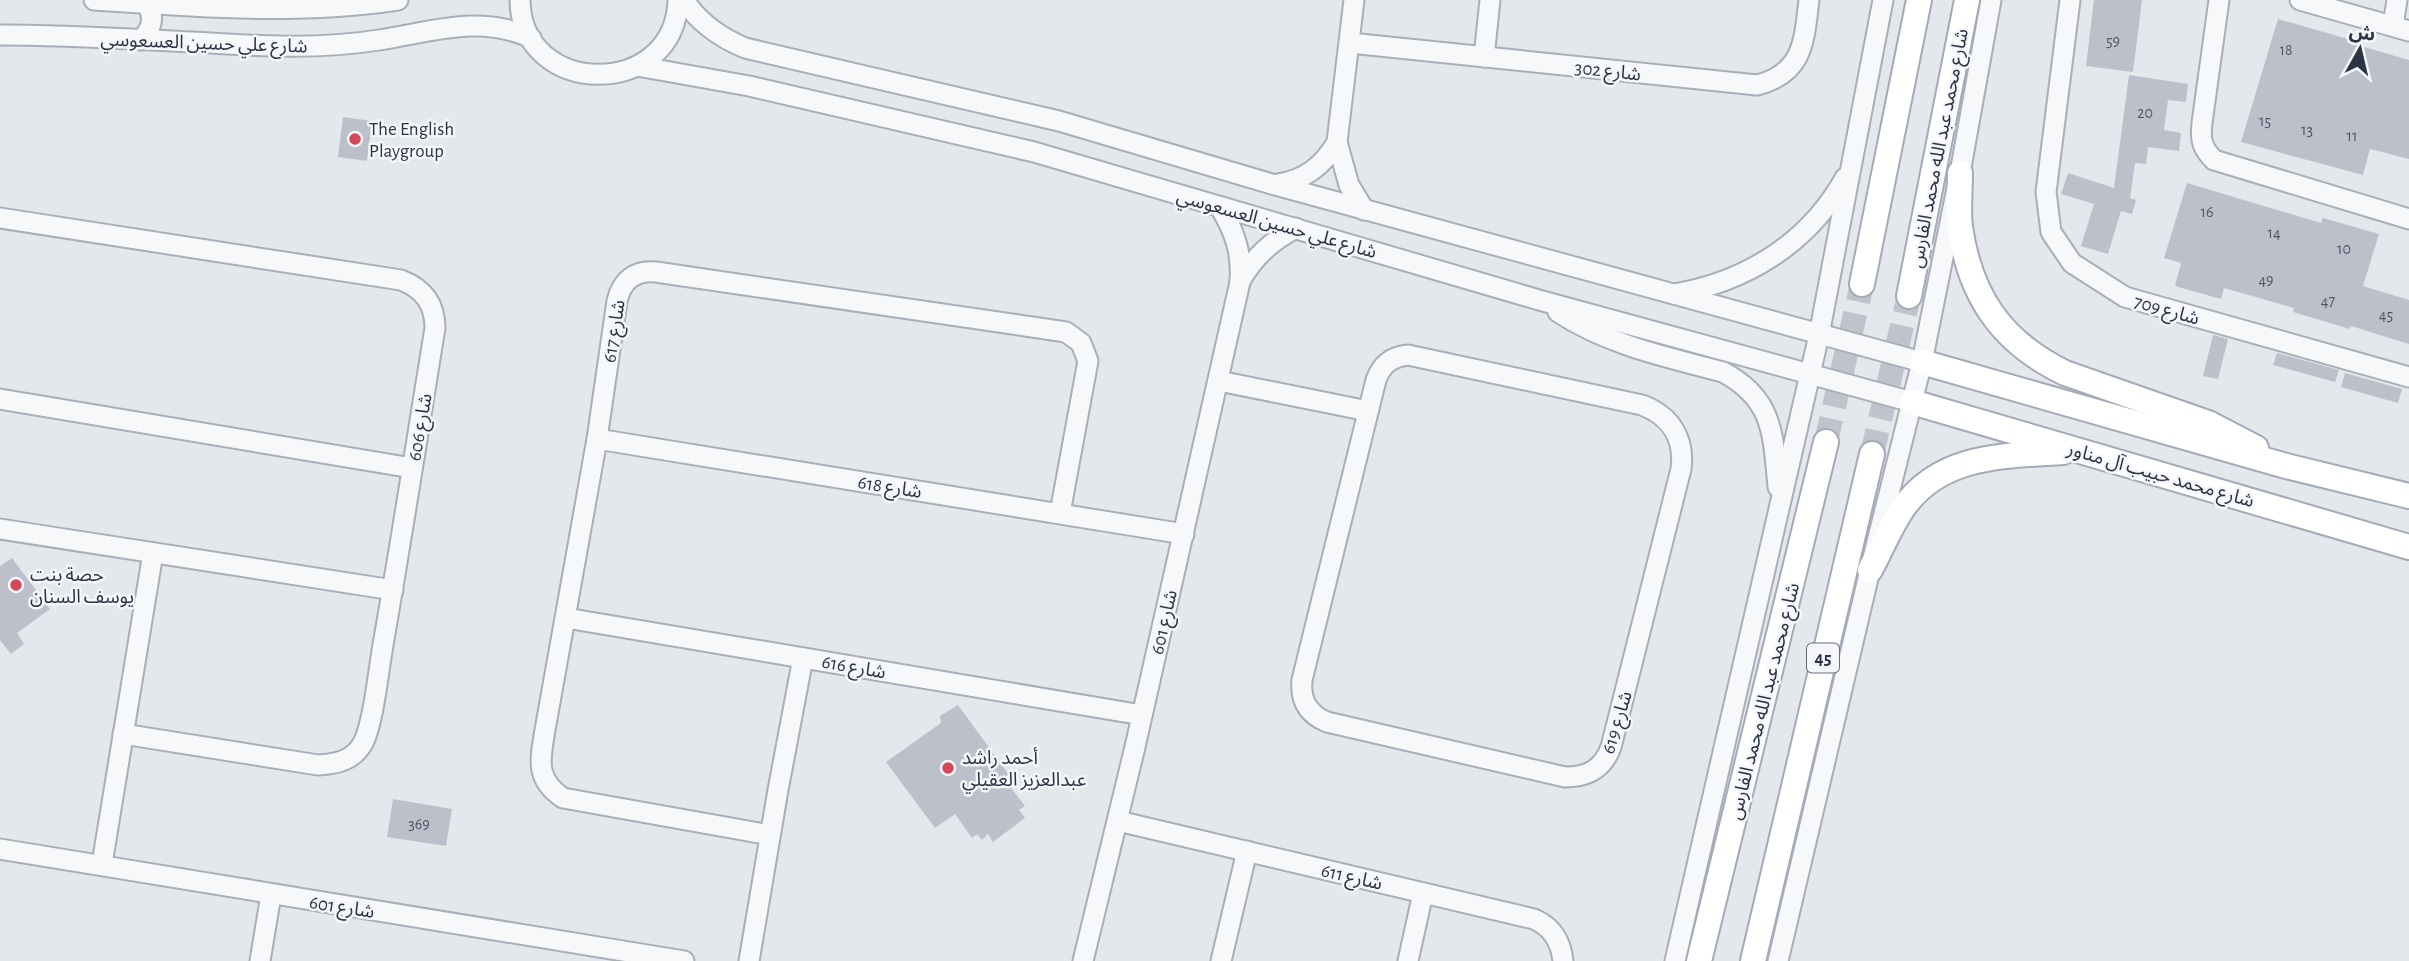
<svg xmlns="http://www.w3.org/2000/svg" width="2409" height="961" viewBox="0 0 2409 961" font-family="'Alegreya Sans','Noto Sans Arabic',sans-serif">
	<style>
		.building { fill: #bbc0ca }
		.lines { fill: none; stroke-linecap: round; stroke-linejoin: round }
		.major-tunnel { stroke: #bfc3cb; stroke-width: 24; stroke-dasharray: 24 12; stroke-linecap: butt }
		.minor-casing { stroke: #a9aeb7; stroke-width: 23 }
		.major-casing { stroke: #a3abb8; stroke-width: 28 }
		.minor { stroke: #f7f8fa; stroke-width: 19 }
		.major { stroke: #fff; stroke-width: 24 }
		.poi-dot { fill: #d1495b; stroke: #f4f6f9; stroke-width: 2.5 }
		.labels { text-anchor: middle; stroke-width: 5; stroke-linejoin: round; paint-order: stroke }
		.number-label { font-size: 16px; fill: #4f5766 }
		.shield { fill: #f4f6f9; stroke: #676e7b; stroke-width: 2 }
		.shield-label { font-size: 18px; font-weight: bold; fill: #2b3445 }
		.street-label { font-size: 19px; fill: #2b3445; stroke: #f4f6f9 }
		.poi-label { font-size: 19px; fill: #2b3445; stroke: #f4f6f9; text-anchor: start }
	</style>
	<rect width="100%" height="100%" fill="#e4e7ec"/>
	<g class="building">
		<path d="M2094,0H2142L2133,72L2086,66Z"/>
		<path d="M2278,19L2348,39L2347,42L2409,60V159L2370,149L2363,175L2241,142Z"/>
		<path d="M2129,75L2188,84L2186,102L2168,100L2164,130L2181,133L2179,151L2148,147L2146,164L2135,163L2130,198L2136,200L2132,214L2121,211L2108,254L2081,246L2094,204L2061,194L2068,173L2114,188Z"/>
		<path d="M343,117L372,121L367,161L338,157Z"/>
		<path d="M2187,183L2321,223L2323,218L2379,234L2363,286L2409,300V344L2351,326L2350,329L2293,312L2294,308L2224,288L2221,299L2175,286L2181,263L2164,258Z"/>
		<path d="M2213,335L2228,339L2218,379L2203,376Z"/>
		<path d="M2277,353L2339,370L2335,382L2273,365Z"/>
		<path d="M2345,373L2402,389L2398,403L2341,387Z"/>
		<path d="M12,558L50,609L17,633L24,644L11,654L0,640V566Z"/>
		<path d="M958,705L1009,775L1004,779L1025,806L1019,810L1025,818L993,842L988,834L982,840L977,834L972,838L955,814L935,828L886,762L941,723L940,716Z"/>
		<path d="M393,799L452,809L446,846L387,837Z"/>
	</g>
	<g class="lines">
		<g class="major-tunnel">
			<path d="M1826,442L1862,284"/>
			<path d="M1872,454L1909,296"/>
		</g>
		<g class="minor-casing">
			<g id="minor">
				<path d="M94,0C195,7 297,15 398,0"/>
				<path d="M520,0C521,98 675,100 678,0"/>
				<path d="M684,0C699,23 719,37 745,48L1059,121L1275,185L1922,362"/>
				<path d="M1354,0L1337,142L1349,185L1364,210"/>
				<path d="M2070,0L2046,192L2051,232L2072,263L2125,297L2409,377"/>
				<path d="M2219,0L2202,123C2200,140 2202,148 2214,160L2409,219"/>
				<path d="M2300,0L2409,31"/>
				<path d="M2393,26L2397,0"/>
				<path d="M0,35C64,35 129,39 192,42C255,46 317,50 379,40C431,32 481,14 531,38"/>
				<path d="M141,40C152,29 155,17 147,4"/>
				<path d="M1350,43L1757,85C1804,73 1804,41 1809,0"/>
				<path d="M1484,57L1490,0"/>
				<path d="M637,66L749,86L1034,152L1539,300L1912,402"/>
				<path d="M1278,184C1305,180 1323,166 1337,142"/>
				<path d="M0,218L401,280C424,289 435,304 435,328C418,432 402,536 384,639C379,665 374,722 363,743C353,761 336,764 318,765L123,734"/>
				<path d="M1240,281C1254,257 1271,241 1296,228"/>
				<path d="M1674,294C1746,282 1809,243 1845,178"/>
				<path d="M1558,312C1608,345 1666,357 1723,372C1774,399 1773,435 1778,487"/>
				<path d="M1408,355L1642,405C1671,416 1685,439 1681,469L1611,747C1603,769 1588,777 1565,777L1327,722C1308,714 1300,700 1302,680L1376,380C1382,364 1391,357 1408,355Z"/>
				<path d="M1219,381L1368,411"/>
				<path d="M0,399L412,468"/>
				<path d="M597,439L1184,534"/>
				<path d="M0,529L393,590"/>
				<path d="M566,618L1142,715"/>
				<path d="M1118,821L1534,919C1552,927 1561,941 1563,961"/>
				<path d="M770,835L563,798C535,779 540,760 545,730L597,439L617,301C622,280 635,270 656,272L1066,332L1081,343L1088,361L1060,513"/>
				<path d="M0,849L684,961"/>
				<path d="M102,864L153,553"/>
				<path d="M260,961L271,895"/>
				<path d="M749,961L778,790L803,658"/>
				<path d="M1083,961L1135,747L1240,282C1242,253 1235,232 1220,207"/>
				<path d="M1221,961L1247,851"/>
				<path d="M1408,961L1423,893"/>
				<path d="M1675,961L1819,335L1883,0"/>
				<path d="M1778,961L1870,570L1922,362L1960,173L1991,0"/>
			</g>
		</g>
		<g class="major-casing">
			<g id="major">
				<path d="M1960,173C1960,190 1958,209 1960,227C1970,296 2001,342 2065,373L2208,423L2256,448"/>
				<path d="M1862,284L1919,0"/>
				<path d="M1909,296L1967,0"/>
				<path d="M1922,362L2286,466L2409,496"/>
				<path d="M1912,402L2409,547"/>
				<path d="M1870,570C1881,550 1890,527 1903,508C1941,454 2004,456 2063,452"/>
				<path d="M1699,961L1826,442"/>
				<path d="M1753,961L1872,454"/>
			</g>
		</g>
		<use href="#minor" class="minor"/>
		<use href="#major" class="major"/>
	</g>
	<g class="poi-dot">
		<circle cx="355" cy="139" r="7"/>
		<circle cx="16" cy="585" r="7"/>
		<circle cx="948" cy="768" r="7"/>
	</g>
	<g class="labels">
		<g class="number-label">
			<text x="2113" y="46">59</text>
			<text x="2286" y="55">18</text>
			<text x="2145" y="118">20</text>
			<text x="2265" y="126">15</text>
			<text x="2307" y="135">13</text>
			<text x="2352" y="141">11</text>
			<text x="2207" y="217">16</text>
			<text x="2274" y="238">14</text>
			<text x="2344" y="254">10</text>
			<text x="2266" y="285">49</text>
			<text x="2328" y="306">47</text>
			<text x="2386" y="320">45</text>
			<text x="419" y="829">369</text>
		</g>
		<rect class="shield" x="1807" y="643.5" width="32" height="29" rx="5"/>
		<g class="shield-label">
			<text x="1823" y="664">45</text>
		</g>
		<g class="street-label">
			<text transform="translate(204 42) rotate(2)" y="7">شارع علي حسين العسعوسي</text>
			<text transform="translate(1608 70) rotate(6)" y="7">شارع 302</text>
			<text transform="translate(1938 148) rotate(-79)" y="7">شارع محمد عبد الله محمد الفارس</text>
			<text transform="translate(1277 223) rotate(16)" y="7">شارع علي حسين العسعوسي</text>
			<text transform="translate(2167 309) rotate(16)" y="7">شارع 709</text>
			<text transform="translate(613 331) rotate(-81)" y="7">شارع 617</text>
			<text transform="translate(419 427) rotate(-80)" y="7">شارع 606</text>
			<text transform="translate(2161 474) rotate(16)" y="7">شارع محمد حبيب آل مناور</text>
			<text transform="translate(890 486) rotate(9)" y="7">شارع 618</text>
			<text transform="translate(1163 622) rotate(-77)" y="7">شارع 601</text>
			<text transform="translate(854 666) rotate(10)" y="7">شارع 616</text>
			<text transform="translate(1763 701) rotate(-76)" y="7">شارع محمد عبد الله محمد الفارس</text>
			<text transform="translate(1616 722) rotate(-73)" y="7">شارع 619</text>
			<text transform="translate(1352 876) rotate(13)" y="7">شارع 611</text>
			<text transform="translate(342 906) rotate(9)" y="7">شارع 601</text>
		</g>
		<g class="poi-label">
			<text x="369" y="135">The English<tspan x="369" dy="22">Playgroup</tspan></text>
			<text x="30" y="581">حصة بنت<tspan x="30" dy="22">يوسف السنان</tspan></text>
			<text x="962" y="764">أحمد راشد<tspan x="962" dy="22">عبدالعزيز العقيلي</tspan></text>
		</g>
	</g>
	<g transform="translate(2360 49) rotate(8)" stroke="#f4f6f9" stroke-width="5" paint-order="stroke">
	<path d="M0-5L12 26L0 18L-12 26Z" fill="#2b3445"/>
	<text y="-10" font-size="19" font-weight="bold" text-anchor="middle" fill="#2b3445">ش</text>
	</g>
</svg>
